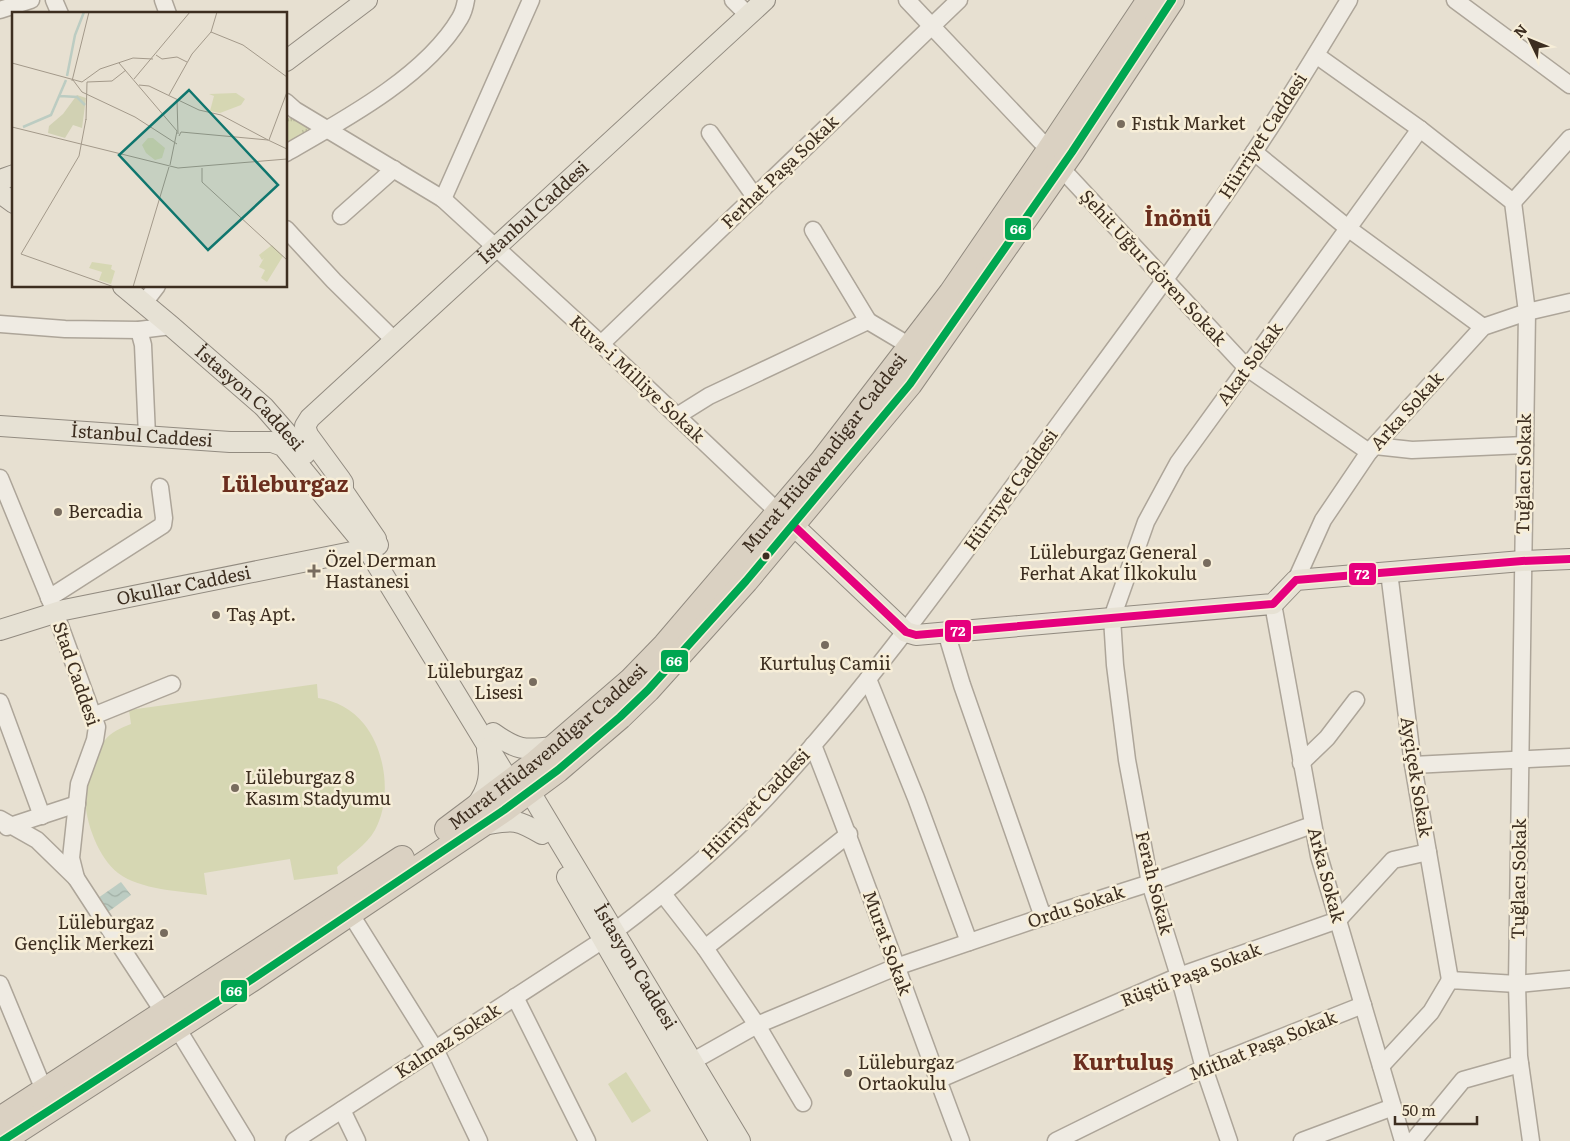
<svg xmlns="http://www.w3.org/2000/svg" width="1570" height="1141" viewBox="0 0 1570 1141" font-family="Literata,serif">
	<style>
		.grass { fill: url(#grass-tufts) }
		.garden { fill: #d6d7b3 }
		.water { fill: url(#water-waves) }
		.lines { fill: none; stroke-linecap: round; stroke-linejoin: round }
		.minor-casing { stroke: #ada599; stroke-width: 19 }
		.major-casing { stroke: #928b80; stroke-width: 22 }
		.highway-casing { stroke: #928b80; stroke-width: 26 }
		.minor { stroke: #efebe3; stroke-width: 16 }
		.major { stroke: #e6e1d4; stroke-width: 20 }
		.highway { stroke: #dad1c2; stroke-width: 24 }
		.bus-1-casing { stroke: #f7eed8; stroke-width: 11 }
		.bus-2-casing { stroke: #f7eed8; stroke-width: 11 }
		.bus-1 { stroke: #e5007d; stroke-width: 8 }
		.bus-2 { stroke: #00a651; stroke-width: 8 }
		.poi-dot { fill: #786c5e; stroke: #f7eed8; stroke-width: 2 }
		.bus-dot { fill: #3d2e20; stroke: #f7eed8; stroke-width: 2 }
		.labels { text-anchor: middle; stroke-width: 5; stroke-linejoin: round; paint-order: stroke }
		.poi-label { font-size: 18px; fill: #3d2e20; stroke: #f7eed8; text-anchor: start }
		.street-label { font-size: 18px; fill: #3d2e20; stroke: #f7eed8 }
		.district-label { font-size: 22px; font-weight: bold; fill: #6b2e1e; stroke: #f7eed8 }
		.inset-river { fill: none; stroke: #bcccc2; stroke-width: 2.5 }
		.inset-road { fill: none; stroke: #a3998a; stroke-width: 1 }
		.view { fill: #0f766e; fill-opacity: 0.15; stroke: #0f766e; stroke-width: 2.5 }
		.inset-edge { fill: none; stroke: #3d2e20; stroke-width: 2.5 }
		.line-badge { stroke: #f7eed8; stroke-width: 2 }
		.badge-label { font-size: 14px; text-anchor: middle; font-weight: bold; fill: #fff }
	</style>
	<defs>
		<pattern id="grass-tufts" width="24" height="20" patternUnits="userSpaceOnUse" patternTransform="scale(1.25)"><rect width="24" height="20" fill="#d6d7b3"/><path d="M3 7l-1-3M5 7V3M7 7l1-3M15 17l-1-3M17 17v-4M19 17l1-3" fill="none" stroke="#b9b99a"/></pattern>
		<pattern id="water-waves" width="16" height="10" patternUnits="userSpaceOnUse" patternTransform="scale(1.25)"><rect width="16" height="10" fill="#bcccc2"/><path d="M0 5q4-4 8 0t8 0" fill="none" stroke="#a2b0a6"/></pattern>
	</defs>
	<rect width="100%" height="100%" fill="#e7e0d1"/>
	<path class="grass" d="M295,115L315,131L286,148V119Z"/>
	<g class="garden">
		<path d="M317,684L318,698C336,701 352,709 364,724C386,751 392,799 375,830C366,846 350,855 337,867L338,874L294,880L290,859L204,873L207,895C181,891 140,890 118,873C95,855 79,807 87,778C89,772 92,766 94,761C97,753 99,746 105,740C111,732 121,728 131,724L129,710Z"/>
		<path d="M626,1072L651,1111L632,1123L608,1084Z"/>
	</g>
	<path class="water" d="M121,882L131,895L108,912L98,898Z"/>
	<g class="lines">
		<g class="minor-casing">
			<g id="minor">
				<path d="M54,0L60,14"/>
				<path d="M163,0L168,14"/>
				<path d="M733,0L748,15"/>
				<path d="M907,0L1049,150"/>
				<path d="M1455,0L1570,85"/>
				<path d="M0,10L31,0"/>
				<path d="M1316,55L1420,129L1513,202L1527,312L1517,984L1519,1056L1531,1141"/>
				<path d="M286,102L295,110L443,199L601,344L778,512"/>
				<path d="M710,133L755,197"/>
				<path d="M1254,152L1349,229L1483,327"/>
				<path d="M286,153C344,120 426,76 460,18C463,13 465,6 466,0"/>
				<path d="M1061,168L1247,368L1369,452"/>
				<path d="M443,199L531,0"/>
				<path d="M1513,202L1570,138"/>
				<path d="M341,216L394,169"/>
				<path d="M286,229L334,281L394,340"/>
				<path d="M813,230L868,321"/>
				<path d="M144,303L157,286"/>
				<path d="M868,321L910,346"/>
				<path d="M0,324L65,329L139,330L171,326"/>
				<path d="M139,330L143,345L147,436"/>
				<path d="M601,344L959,0"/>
				<path d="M677,416L709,396L868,321"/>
				<path d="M1375,446L1412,450L1525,445"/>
				<path d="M0,478L55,612L97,727L95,740L79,784L71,858L76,878"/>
				<path d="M1389,572L1413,765L1450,980"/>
				<path d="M1296,580L1323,520L1369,452L1483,327L1527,312L1570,302"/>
				<path d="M49,598L163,525L164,518L160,487"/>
				<path d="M1273,604L1319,856L1403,1141"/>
				<path d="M946,632L962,685L1043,917"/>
				<path d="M868,679L916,798L969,942"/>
				<path d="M0,702L42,816"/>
				<path d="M93,716L172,684"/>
				<path d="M813,745C865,876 911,1009 961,1141"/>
				<path d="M1301,763L1327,738L1356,700"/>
				<path d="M1413,765L1570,757"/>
				<path d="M0,819L37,840L76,878L164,1013"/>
				<path d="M7,827L77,804"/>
				<path d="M663,894L705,948L757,1025L803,1103"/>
				<path d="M350,913L435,1049L479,1141"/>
				<path d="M615,931C669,890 721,846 767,797C866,690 951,571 1037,454C1110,354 1185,255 1254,152C1287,103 1318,51 1349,0"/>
				<path d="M705,948L849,834"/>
				<path d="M0,984L44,1090"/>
				<path d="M515,997L587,1141"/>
				<path d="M177,1028L246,1141"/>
				<path d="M693,1061L757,1025L896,967L1043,917L1150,883L1312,825"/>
				<path d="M1381,1066L1431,1012L1450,980L1517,984L1570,979"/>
				<path d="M938,1080L1179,976L1338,920L1393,860L1428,852"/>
				<path d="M342,1110L357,1141"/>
				<path d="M294,1141L603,940"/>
				<path d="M1056,1141L1204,1068L1363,1005"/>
				<path d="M1229,1141L1204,1068L1179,976L1150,883L1127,760L1115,665L1112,618L1146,522L1178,463L1420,129"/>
				<path d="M1302,1141L1393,1107"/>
				<path d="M1413,1141L1463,1080L1520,1064"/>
			</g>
		</g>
		<g class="major-casing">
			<g id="major">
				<path d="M286,61L367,0"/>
				<path d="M0,180L14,175"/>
				<path d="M0,193L14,203"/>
				<path id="s1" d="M123,286L171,326L264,407L305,454"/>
				<path id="s2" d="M0,426L230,442H272L283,446L367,548L510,783"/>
				<path id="s3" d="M343,491V483L341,480L308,435L305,426L310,418L765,0"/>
				<path d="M343,491L376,539"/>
				<path d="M793,525L906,632L916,635L1273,604L1296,580L1522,561L1570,559"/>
				<path id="s4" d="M0,630L64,610L352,552L378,545"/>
				<path d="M493,733C518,751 524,750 554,747"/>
				<path id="s5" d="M530,792L740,1141"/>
				<path d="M475,807C490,789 491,772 487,750"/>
				<path d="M483,825C513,820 515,818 542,834"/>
				<path d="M567,877L720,1141"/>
			</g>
		</g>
		<g class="highway-casing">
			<g id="highway">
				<path id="s6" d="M447,829L535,763L631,680L665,645L822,461L951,293L1049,150L1149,0"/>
				<path d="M0,1119L402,858"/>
				<path d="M2,1141L251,980L504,810L558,770L620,717L648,690L746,581L910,384L1072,152L1172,0"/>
			</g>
		</g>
		<use href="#minor" class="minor"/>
		<use href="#major" class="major"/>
		<use href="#highway" class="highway"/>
		<g class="bus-1-casing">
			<path id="bus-1" d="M793,525L906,632L916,635L1273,604L1296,580L1522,561L1570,559"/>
		</g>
		<g class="bus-2-casing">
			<path id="bus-2" d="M2,1141L251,980L504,810L558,770L620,717L648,690L746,581L910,384L1072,152L1172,0"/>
		</g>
		<use href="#bus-1" class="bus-1"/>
		<use href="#bus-2" class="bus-2"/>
	</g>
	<g class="poi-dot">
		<circle cx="1121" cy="124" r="5"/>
		<circle cx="58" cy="512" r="5"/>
		<circle cx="1207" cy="563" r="5"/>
		<path d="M311.5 563.5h5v5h5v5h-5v5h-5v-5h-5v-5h5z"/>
		<circle cx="216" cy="615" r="5"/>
		<circle cx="825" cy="645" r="5"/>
		<circle cx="533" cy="682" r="5"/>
		<circle cx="235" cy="788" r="5"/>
		<circle cx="164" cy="933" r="5"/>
		<circle cx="848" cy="1073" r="5"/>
	</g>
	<circle class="bus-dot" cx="766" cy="556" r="4.5"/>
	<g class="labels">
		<g class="poi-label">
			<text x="1131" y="130">Fıstık Market</text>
			<text x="68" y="518">Bercadia</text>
			<text x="1197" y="559" text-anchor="end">Lüleburgaz General<tspan x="1197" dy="21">Ferhat Akat İlkokulu</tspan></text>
			<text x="325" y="567">Özel Derman<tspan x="325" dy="21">Hastanesi</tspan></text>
			<text x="226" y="621">Taş Apt.</text>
			<text x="825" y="670" text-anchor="middle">Kurtuluş Camii</text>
			<text x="523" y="678" text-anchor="end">Lüleburgaz<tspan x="523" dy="21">Lisesi</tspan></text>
			<text x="245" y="784">Lüleburgaz 8<tspan x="245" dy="21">Kasım Stadyumu</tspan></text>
			<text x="154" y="929" text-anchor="end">Lüleburgaz<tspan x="154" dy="21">Gençlik Merkezi</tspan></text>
			<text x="858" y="1069">Lüleburgaz<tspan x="858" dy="21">Ortaokulu</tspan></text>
		</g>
		<g class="street-label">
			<text transform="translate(1263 136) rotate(-57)" y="6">Hürriyet Caddesi</text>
			<text transform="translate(780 172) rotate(-44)" y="6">Ferhat Paşa Sokak</text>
			<text dy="6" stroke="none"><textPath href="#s3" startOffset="390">İstanbul Caddesi</textPath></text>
			<text transform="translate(1153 268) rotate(47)" y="6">Şehit Uğur Gören Sokak</text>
			<text transform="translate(1250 364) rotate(-54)" y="6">Akat Sokak</text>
			<text transform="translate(637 379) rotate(43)" y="6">Kuva-i Milliye Sokak</text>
			<text dy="6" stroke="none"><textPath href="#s1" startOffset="169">İstasyon Caddesi</textPath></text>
			<text transform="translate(1407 411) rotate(-48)" y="6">Arka Sokak</text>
			<text dy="6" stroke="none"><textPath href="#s2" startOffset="142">İstanbul Caddesi</textPath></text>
			<text dy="6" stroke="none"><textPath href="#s6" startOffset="535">Murat Hüdavendigar Caddesi</textPath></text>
			<text transform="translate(1524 474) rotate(-89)" y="6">Tuğlacı Sokak</text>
			<text transform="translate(1011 490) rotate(-54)" y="6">Hürriyet Caddesi</text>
			<text dy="6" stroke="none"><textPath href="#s4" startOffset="189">Okullar Caddesi</textPath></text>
			<text transform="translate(76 674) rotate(71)" y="6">Stad Caddesi</text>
			<text dy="6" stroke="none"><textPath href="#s6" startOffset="130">Murat Hüdavendigar Caddesi</textPath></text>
			<text transform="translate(1416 777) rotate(81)" y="6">Ayçiçek Sokak</text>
			<text transform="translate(756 804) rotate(-46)" y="6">Hürriyet Caddesi</text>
			<text transform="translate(1326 875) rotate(75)" y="6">Arka Sokak</text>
			<text transform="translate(1519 879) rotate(-89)" y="6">Tuğlacı Sokak</text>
			<text transform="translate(1154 883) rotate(76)" y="6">Ferah Sokak</text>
			<text transform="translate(1076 907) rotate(-18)" y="6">Ordu Sokak</text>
			<text transform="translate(887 943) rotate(70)" y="6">Murat Sokak</text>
			<text dy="6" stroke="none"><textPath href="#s5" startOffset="204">İstasyon Caddesi</textPath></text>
			<text transform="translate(1191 975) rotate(-21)" y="6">Rüştü Paşa Sokak</text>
			<text transform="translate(448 1041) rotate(-33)" y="6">Kalmaz Sokak</text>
			<text transform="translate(1263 1046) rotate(-22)" y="6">Mithat Paşa Sokak</text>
		</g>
		<g class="district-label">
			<text x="1178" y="226">İnönü</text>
			<text x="285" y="492">Lüleburgaz</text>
			<text x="1123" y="1070">Kurtuluş</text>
		</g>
	</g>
	<g transform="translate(12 12)">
		<rect width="275" height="275" fill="#e7e0d1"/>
		<path d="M224,81L233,87L229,93L208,101L198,99L202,84L197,82ZM260,233L271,244L255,270L249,266L253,258L247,255L252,246L250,248L247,243ZM80,250L100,253L99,257L103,259L99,272L87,268L90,260L77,256Z" fill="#d6d7b3"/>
		<path d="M65,83L74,86L70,116L61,113L53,126L36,121L37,114L51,102Z" fill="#d1d1b3"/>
		<path d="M136,126H141L153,136L150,146L143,148L134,141L130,133Z" fill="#d6d7b3"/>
		<path class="inset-river" d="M55,64L63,23L72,0M48,84L65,85L73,93M11,115L39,103L54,68"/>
		<path class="inset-road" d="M199,20L231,33L275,65M144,43L150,47L165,45L175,50M0,51L70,70L88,57L121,46L141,47M107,51L165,119L158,153M122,67L178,0M61,68L70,80L123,105L165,132M60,69L77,0M75,70L100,69L114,58M127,73L137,74L187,98L209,103L256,128M157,83L180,42L199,20L205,0M165,88L166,122M74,108L75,70M0,115L166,156L275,147M167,124L169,120L256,128L275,137M257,128L275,80M190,156V170L275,248M9,242L67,144L74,107M9,242L102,275M121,275L157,155"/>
		<path class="view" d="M177,78L266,173L196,238L107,143Z"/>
		<rect width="275" height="275" class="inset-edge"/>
	</g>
	<g class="line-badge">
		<rect x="1004" y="217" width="28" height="24" rx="5" fill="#00a651"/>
		<rect x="1348" y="562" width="29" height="24" rx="5" fill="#e5007d"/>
		<rect x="944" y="619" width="28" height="24" rx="5" fill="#e5007d"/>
		<rect x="660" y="649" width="29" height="24" rx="5" fill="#00a651"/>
		<rect x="220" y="979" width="28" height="24" rx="5" fill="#00a651"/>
	</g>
	<g class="badge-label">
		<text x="1018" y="234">66</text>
		<text x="1362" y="579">72</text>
		<text x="958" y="636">72</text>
		<text x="674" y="666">66</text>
		<text x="234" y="996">66</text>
	</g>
	<g transform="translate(1530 40) rotate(313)" stroke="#f7eed8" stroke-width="4" paint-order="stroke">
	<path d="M0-4L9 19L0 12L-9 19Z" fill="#3d2e20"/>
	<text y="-8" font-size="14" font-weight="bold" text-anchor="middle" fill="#3d2e20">N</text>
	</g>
	<path d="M1395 1116v8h82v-8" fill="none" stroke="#3d2e20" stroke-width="2.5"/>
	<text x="1402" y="1116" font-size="15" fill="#3d2e20" stroke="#f7eed8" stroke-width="4" paint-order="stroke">50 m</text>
</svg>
